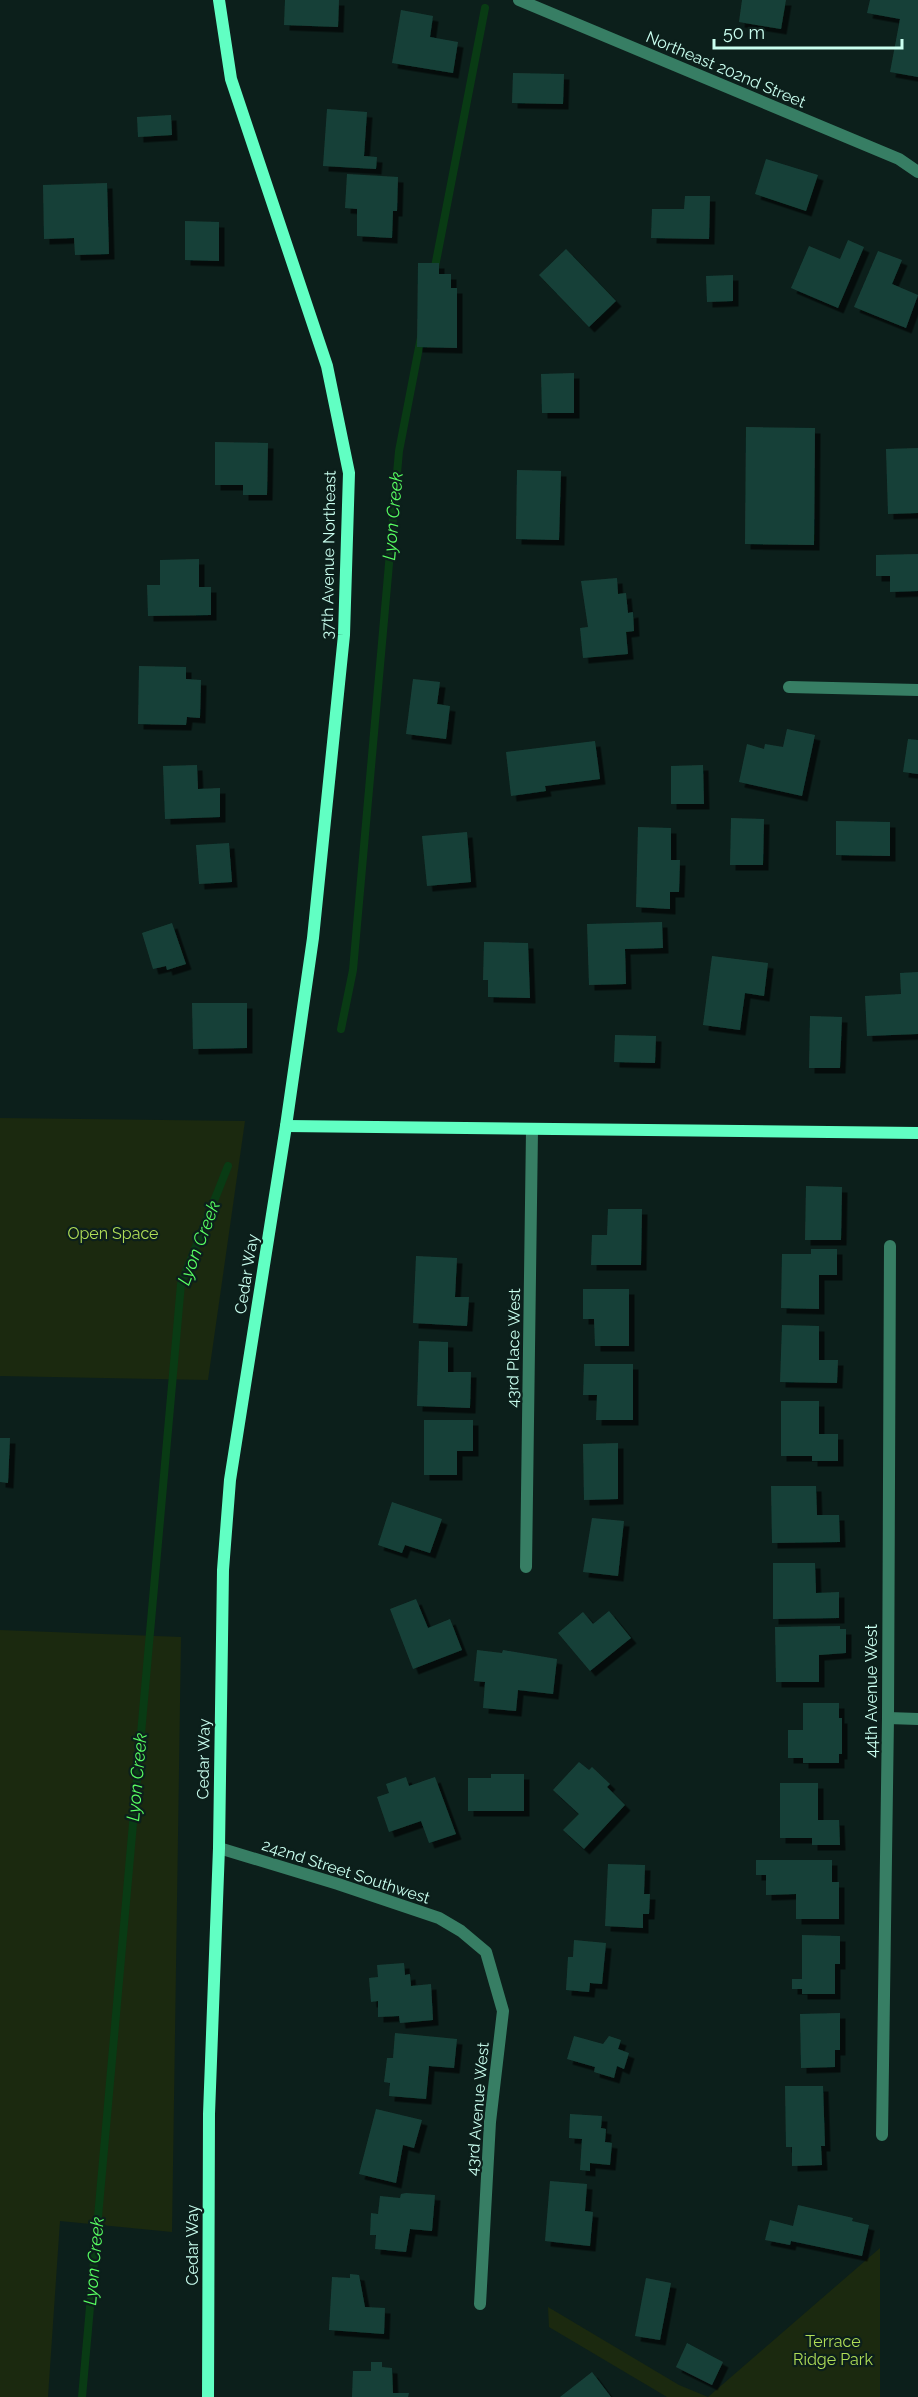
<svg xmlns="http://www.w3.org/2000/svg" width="918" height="2397" viewBox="0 0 918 2397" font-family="Raleway,sans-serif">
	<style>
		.green { fill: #1b290f }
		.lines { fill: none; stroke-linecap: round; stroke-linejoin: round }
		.stream { stroke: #093b14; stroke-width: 8 }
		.building { fill: #184038; filter: url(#shadow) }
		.street { stroke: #377e64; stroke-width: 12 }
		.secondary { stroke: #61ffc3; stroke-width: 12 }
		.labels { text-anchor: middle; stroke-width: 4.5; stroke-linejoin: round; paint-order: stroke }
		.street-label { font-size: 16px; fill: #cafff0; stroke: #0c1f1b }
		.park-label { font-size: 16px; fill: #b0de57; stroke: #0c1f1b }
		.water-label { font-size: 18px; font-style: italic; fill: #58ff62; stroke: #0c1f1b }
	</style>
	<defs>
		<filter id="shadow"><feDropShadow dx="5.5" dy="5.5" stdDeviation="0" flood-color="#0009"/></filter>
	</defs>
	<rect width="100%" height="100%" fill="#0c1f1b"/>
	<g class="green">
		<path d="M0,1118L245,1121L208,1380L0,1376Z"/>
		<path d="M0,1630L181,1637L172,2232L60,2221L48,2397H0Z"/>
		<path d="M880,2248V2397H667L549,2327L548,2307L679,2385L708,2397Z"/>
	</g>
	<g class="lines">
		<g class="stream">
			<path d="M434,272L485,8"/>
			<path d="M341,1029L353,970L399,451L421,337"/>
			<path d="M82,2397L181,1284L228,1166"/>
		</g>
	</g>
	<g class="building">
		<path d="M285,0H339L338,27L284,25Z"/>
		<path d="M742,0H786L781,29L739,22Z"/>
		<path d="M870,0H918V77L890,72L900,19L867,13Z"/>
		<path d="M401,10L433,16L430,37L458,42L453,73L392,63Z"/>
		<path d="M513,73L564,74L563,104L512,103Z"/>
		<path d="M327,109L367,112L364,156L377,157L376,169L323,166Z"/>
		<path d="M171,115L172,135L138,137L137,117Z"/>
		<path d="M766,159L818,175L806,211L755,194Z"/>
		<path d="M347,174L398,177L397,211H393L392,238L357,236V209L345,208Z"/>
		<path d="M107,183L109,254L75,255L74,238L44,239L43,185Z"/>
		<path d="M685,196H710L709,239L651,238L652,209H684Z"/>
		<path d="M185,221L219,222V261L185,260Z"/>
		<path d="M848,240L864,247L838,308L791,288L809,246L840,259Z"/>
		<path d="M566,249L616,301L589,327L539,275Z"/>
		<path d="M878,251L902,260L892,284L918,295L906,328L854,307Z"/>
		<path d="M418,263H439V274H451V288H457V348L417,347Z"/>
		<path d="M733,275V301L707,302L706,276Z"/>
		<path d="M574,373V413H542L541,374Z"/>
		<path d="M746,427L815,428L814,545L745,544Z"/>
		<path d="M215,442L268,443L267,495H243V485H215Z"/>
		<path d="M918,448V513L888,514L886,449Z"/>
		<path d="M517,470L561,471L559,540L516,539Z"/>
		<path d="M918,554V591L890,592V576H876V555Z"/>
		<path d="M199,559V587H211V615L148,616L147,585H160V560Z"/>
		<path d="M617,578L618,594L626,593L628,613L633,612L634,631L626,632L628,654L583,658L580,628L588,627L581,581Z"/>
		<path d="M139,666L186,667V679L201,680L200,718L187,717L186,725L138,724Z"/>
		<path d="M413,679L440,682L437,704L450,706L446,739L406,734Z"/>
		<path d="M787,729L815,735L802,796L739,782L747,744L764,749L765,744L783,747Z"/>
		<path d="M908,739L918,740V774L903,772Z"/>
		<path d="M595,741L600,779L545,786L546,791L511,796L506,752Z"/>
		<path d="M197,765L198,789L220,788V817L165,819L163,766Z"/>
		<path d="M703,765L704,804H671V766Z"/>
		<path d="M731,818L764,819L763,865H730Z"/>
		<path d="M836,821L890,822V856L836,855Z"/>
		<path d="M638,827L671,828V860H680L679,892H670V909L636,907Z"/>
		<path d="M467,832L471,882L427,886L422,836Z"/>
		<path d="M229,843L232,882L199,884L196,845Z"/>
		<path d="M662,922L663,948L625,949L626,984L589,985L587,924Z"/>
		<path d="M172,923L186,964L167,970L166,966L153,969L142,933Z"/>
		<path d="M484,942L528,943L530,998L488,997V980H483Z"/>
		<path d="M712,956L768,963L764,996L745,993L740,1030L703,1025Z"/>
		<path d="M918,972V1034L867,1036L865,996L901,994L900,973Z"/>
		<path d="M192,1003H247V1048L193,1049Z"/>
		<path d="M810,1016L842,1017L840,1068H809Z"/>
		<path d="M615,1035L656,1036L655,1063L614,1062Z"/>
		<path d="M806,1186L842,1187L841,1240H805Z"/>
		<path d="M608,1209H642L641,1265H591L592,1235H607Z"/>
		<path d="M811,1249H837V1275H819V1309L781,1308L782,1254H811Z"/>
		<path d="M416,1256L457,1258L455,1297H469L467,1326L413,1323Z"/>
		<path d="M583,1289H629V1346H595L594,1319H583Z"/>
		<path d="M782,1325L819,1326V1360H838L837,1383L780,1382Z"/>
		<path d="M419,1341L448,1342V1372H471L470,1408L417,1406Z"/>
		<path d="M584,1364H633V1420H596L597,1395H583Z"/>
		<path d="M781,1401H819V1434H838V1461H812V1456H781Z"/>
		<path d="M424,1420H473V1451H457V1475H424Z"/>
		<path d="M0,1438H10L8,1483L0,1482Z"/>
		<path d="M618,1443V1499L584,1500L583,1444Z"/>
		<path d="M771,1486H816L817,1515H839L840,1542L772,1543Z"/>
		<path d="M392,1502L442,1519L430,1553L405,1545L402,1553L378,1545Z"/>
		<path d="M592,1518L624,1521L618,1576L583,1572Z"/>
		<path d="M773,1563H815L816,1593L839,1592V1618L773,1619Z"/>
		<path d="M416,1599L428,1628L450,1619L462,1650L413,1669L390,1609Z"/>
		<path d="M609,1611L631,1638L590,1671L558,1633L583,1612L593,1624Z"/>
		<path d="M840,1626V1629H846V1653L819,1655V1682H776L775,1627Z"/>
		<path d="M477,1650L502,1653L503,1650L557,1659L553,1694L518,1690L516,1711L483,1708L485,1682L474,1681Z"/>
		<path d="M803,1703H839V1718H842V1754H839V1763H803V1758H788V1730H803Z"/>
		<path d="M579,1762L589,1770L592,1767L610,1784L607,1787L625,1805L584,1849L563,1830L579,1814L553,1790Z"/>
		<path d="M491,1774H524V1811H468V1778H491Z"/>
		<path d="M406,1777L409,1786L435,1777L456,1834L429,1843L421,1821L389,1832L377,1797L389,1793L386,1784Z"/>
		<path d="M780,1783H818V1820H839L840,1845H812V1838H780Z"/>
		<path d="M756,1860H832V1882H839V1919H796V1894L766,1895V1875H756Z"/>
		<path d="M608,1864L645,1865L644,1894H650L649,1914H643V1928L605,1926Z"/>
		<path d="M802,1935L840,1936V1964H835V1994H802V1989H792V1979H802Z"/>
		<path d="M574,1940L606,1943L602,1984L590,1983L589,1992L566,1990L568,1957H573Z"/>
		<path d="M404,1963L405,1975L410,1974L411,1986L431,1984L433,2020L400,2023L399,2016L378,2017V2001L371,2002L369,1978L378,1977L377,1965Z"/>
		<path d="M840,2013V2050H835V2067L801,2068L800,2014Z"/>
		<path d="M395,2033L457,2039L454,2068L429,2066L426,2099L389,2096L390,2083L384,2082L387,2058H393Z"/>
		<path d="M574,2036L603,2044L609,2036L621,2040L618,2049L629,2053L624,2069L617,2066L614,2078L594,2072L595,2067L567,2059Z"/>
		<path d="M785,2086H823L825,2146H821L822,2165L792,2166V2147H786Z"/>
		<path d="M376,2109L422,2120L414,2148L403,2145L396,2183L359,2174Z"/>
		<path d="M570,2114L602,2116L601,2128L606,2129L605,2142L612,2143L610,2165L590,2163V2171L580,2170L582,2139L569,2138Z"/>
		<path d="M550,2181L587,2184L585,2211L593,2212L590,2246L545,2241Z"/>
		<path d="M406,2193L435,2195L432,2231L410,2229L406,2252L375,2249L376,2235H370L371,2213L378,2214L380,2196L400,2198L401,2194Z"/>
		<path d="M798,2205L853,2218L852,2221L869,2225L862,2256L791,2241L790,2245L765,2240L770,2220L793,2226Z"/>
		<path d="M350,2274L359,2275L365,2307L385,2308L384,2334L329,2330L332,2277L350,2278Z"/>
		<path d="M646,2278L671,2283L660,2340L635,2336Z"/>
		<path d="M687,2343L723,2362L712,2385L676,2367Z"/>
		<path d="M371,2362H382V2367L392,2368L393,2393H409L408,2397H352L353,2371H371Z"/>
		<path d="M592,2372L611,2397H560Z"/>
	</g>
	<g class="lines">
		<g class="street">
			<path d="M519,0L899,159L918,172"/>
			<path d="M789,687L918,690"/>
			<path d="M526,1567L532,1130"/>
			<path d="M888,1718L918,1719"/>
			<path d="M219,1848L338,1884L439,1918L461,1931L486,1952L503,2011L490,2122L480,2304"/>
			<path d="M882,2135L888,1718L890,1246"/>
		</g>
		<g class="secondary">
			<path d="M286,1126L918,1133"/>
			<path d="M208,2397L209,2114L219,1848L223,1570L230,1480L286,1126L313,938L344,635L349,473L327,366L231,79L219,0"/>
		</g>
	</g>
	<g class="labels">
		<g class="street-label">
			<text transform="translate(726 69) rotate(23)" y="6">Northeast 202nd Street</text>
			<text transform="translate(328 555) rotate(-89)" y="6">37th Avenue Northeast</text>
			<text transform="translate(246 1274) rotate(-81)" y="6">Cedar Way</text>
			<text transform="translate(513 1348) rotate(-89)" y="6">43rd Place West</text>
			<text transform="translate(871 1691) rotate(-90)" y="6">44th Avenue West</text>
			<text transform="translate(203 1759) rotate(-89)" y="6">Cedar Way</text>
			<text transform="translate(346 1871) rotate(18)" y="6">242nd Street Southwest</text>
			<text transform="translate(477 2109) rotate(-85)" y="6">43rd Avenue West</text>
			<text transform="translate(192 2245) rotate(-90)" y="6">Cedar Way</text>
		</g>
		<g class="park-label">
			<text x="113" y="1239">Open Space</text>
			<text x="833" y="2347">Terrace<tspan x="833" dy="18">Ridge Park</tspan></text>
		</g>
		<g class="water-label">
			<text transform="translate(393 516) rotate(-85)" y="6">Lyon Creek</text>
			<text transform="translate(199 1243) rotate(-69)" y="6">Lyon Creek</text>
			<text transform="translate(137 1777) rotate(-85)" y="6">Lyon Creek</text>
			<text transform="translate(94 2261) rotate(-85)" y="6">Lyon Creek</text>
		</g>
	</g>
	<path d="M714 39v9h188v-9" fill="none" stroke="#cafff0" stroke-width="3"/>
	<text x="723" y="39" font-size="18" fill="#cafff0" stroke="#0c1f1b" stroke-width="4.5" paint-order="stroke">50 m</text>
</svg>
